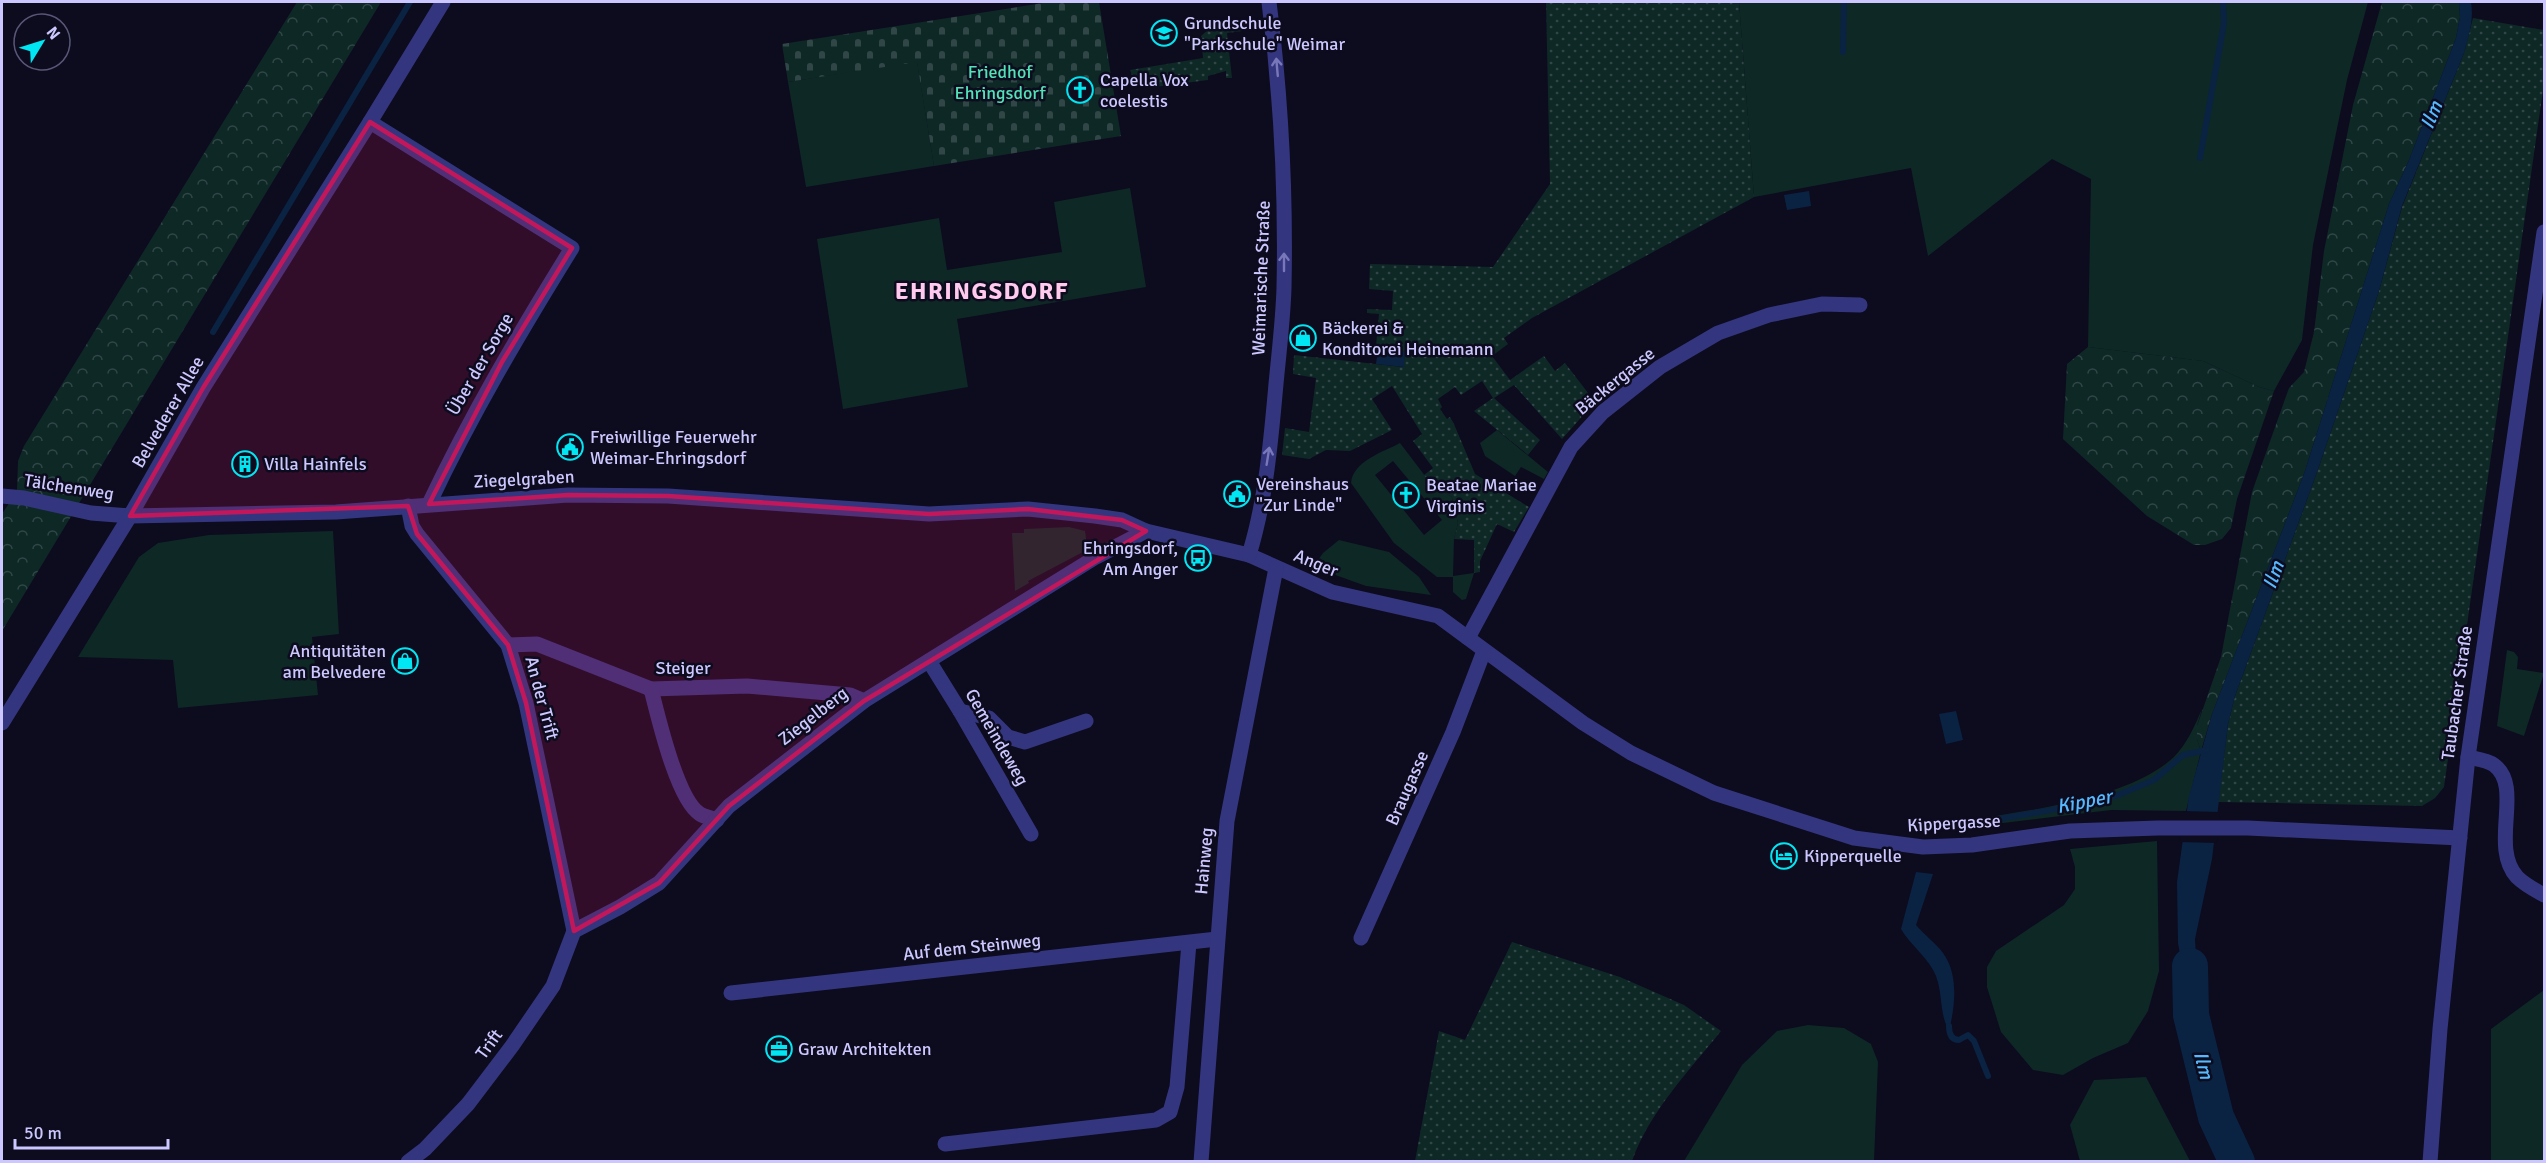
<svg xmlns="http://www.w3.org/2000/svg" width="2546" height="1163" viewBox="0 0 2546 1163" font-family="Signika,sans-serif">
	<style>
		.green { fill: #0e2826; fill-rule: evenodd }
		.forest { fill: url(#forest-crowns) }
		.cemetery { fill: url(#cemetery-stones) }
		.garden { fill: url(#garden-dots) }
		.water { fill: #0a2343 }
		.pier { fill: #0d0b1e }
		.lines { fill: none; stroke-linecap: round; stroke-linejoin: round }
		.stream { stroke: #0a2343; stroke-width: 6 }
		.river { stroke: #0a2343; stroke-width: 36 }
		.minor { stroke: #34357f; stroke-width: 15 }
		.oneway { stroke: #7877b9 }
		.marked { fill: #c2185b; fill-opacity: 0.2; stroke: #c2185b; stroke-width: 4.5; stroke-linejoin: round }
		.labels { text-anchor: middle; stroke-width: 5; stroke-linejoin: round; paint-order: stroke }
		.poi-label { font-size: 18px; fill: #ccc8ff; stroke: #0d0b1e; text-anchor: start }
		.park-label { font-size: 18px; fill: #51e2b7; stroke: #0d0b1e }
		.street-label { font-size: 18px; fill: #ccc8ff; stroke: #0d0b1e }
		.water-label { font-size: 20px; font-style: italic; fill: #56b9ff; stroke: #0d0b1e }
		.district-label { font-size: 24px; font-weight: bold; letter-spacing: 1.5px; fill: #ffcaee; stroke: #0d0b1e }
	</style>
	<defs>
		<pattern id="forest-crowns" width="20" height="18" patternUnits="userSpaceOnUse" patternTransform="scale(1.5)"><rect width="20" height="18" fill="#0e2826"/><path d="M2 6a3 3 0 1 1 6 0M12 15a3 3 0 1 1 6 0" fill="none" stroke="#304647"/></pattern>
		<pattern id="cemetery-stones" width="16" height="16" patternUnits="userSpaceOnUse" patternTransform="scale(1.5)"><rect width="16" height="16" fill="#0e2826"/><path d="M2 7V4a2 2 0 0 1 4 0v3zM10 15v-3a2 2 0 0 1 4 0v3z" fill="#304647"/></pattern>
		<pattern id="garden-dots" width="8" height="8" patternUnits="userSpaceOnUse" patternTransform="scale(1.5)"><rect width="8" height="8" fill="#0e2826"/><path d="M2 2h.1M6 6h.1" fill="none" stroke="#304647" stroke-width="1.8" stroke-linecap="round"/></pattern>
	</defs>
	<rect width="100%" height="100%" fill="#0d0b1e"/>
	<g class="green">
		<path d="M1739,2H2368L2347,80L2313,245L2302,340L2274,391L2259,387L2203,361L2088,347L2091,179L2052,159L1928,256L1911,168L1754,197Z"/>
		<path d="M917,61L934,166L806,187L788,82Z"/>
		<path d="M1130,188L1146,287L957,319L968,387L843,409L817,239L939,218L947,270L1062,252L1054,202Z"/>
		<path d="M1497,430L1548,472L1544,479L1521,467L1515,476L1485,456L1480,443Z"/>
		<path d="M1400,443L1432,485L1452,497L1458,523L1454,539L1453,576L1474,573L1466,599L1462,600L1453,592V577H1437L1394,543L1351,483C1353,461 1383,452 1400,443ZM1393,461L1442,520L1424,535L1375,475Z"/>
		<path d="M1069,527L1085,531L1087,545L1083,552L1028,581L1029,583L1015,591L1012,533H1024V529Z"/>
		<path d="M333,531L339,634L312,637L318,695L178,708L173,660L78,657L139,557L158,543L209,535Z"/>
		<path d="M1339,540L1389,552L1419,577L1431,595L1366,586L1313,567L1323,553Z"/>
		<path d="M2507,650L2514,652L2518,657L2517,669L2544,673L2524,736L2497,726Z"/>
		<path d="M2202,709L2197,726V739L2201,751L2186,811L2111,810L1945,830V824C2011,812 2124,803 2174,757C2187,744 2195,725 2202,709Z"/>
		<path d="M2157,841L2159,971L2148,1011L2128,1043L2093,1058L2063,1075L2033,1070L2001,1032L1987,987V967L1996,951L2064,905L2075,889V867L2070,849Z"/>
		<path d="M2544,990V1161H2491V1029Z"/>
		<path d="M1808,1025L1844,1028L1871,1044L1878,1062L1874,1161H1684L1742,1065L1777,1031Z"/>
		<path d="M2146,1077L2190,1161H2080L2070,1125L2094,1080Z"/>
	</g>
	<g class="forest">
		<path d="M297,2H381L2,631V514L17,491L18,461L24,446Z"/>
		<path d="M2382,2H2459L2460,17L2456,38L2409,160L2389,204L2305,471L2212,714L2201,751L2197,739V726L2221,657L2252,492L2289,388L2304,372L2314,332L2324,251L2353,105Z"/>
		<path d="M2088,347L2203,361L2259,387L2274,391L2237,499L2231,528L2222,539L2205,545H2194L2147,516L2063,439L2067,364Z"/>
	</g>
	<path class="cemetery" d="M1049,2H1099L1121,136L934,166L917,62L788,82L782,44Z"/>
	<g class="garden">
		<path d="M1546,2H1739L1754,197L1532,318L1504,338L1508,344L1492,356L1510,380L1544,356L1555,371L1565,363L1595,402L1562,439L1514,385L1494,398L1540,440L1528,455L1474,411L1493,398L1482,381L1461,395L1455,387L1438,399L1442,407L1440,409L1447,419L1450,417L1454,424L1475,474L1529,507L1514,532L1497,524L1480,561V572L1474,573V540L1454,539L1458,523L1452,497L1432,485L1424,475L1433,468L1413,441L1422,434L1392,386L1372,399L1392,430L1350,451L1326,450L1309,459L1282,455L1285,428L1309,432L1316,378L1293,374L1294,355L1403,367L1405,352L1378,349L1379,346H1376L1379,314L1367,313V309L1392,310L1393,291L1369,289L1370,264L1493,267L1550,184Z"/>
		<path d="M2473,18L2544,30V83L2444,787L2435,798L2422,806L2218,802L2228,724L2235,696L2316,475L2379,291L2402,207L2464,53Z"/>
		<path d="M1249,24L1250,30L1227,33L1232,78H1226V71L1208,76V80L1154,87L1152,75L1133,78L1130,70L1203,58L1201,36L1208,30Z"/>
		<path d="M1512,942L1620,977L1684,1005L1721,1031C1688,1072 1650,1111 1632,1161H1415L1439,1031L1465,1040Z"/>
	</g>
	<g class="water">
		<path d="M2459,2H2471C2474,20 2469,35 2464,53L2402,206L2379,291L2316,475L2235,696L2228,724L2212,859L2195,939L2198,994L2191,1015L2178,943L2177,882L2189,796L2212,714L2305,471L2389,204L2409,160L2456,38L2460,17Z"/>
		<path d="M1809,191L1811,206L1787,210L1784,195Z"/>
		<path d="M1378,349L1405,352L1404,367L1376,364Z"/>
		<path d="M1956,711L1963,740L1946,744L1939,714Z"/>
		<path d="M1916,872L1933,874L1916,925C1924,935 1935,942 1943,953C1959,975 1955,1006 1949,1031C1939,1013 1943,994 1936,976C1929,958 1911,946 1901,929Z"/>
	</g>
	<path class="pier" d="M2183,811L2220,812L2217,843L2179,842Z"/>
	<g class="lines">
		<g class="stream">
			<path d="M1843,52L1844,2"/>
			<path d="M2200,158L2224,23L2223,2"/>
			<path d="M213,332L410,2"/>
			<path d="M1945,828L2081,805L2118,795L2154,780L2183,755L2207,750"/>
			<path d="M1949,1026C1949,1033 1951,1040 1959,1040L1968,1035L1974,1041L1988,1076"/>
		</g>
		<path class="river" d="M2190,966L2191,1015L2216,1117L2237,1162"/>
		<g class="minor">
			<path d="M370,122L572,248C520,332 471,415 429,504"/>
			<path d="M2,496L24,498L91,513L130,516L336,512L568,495L668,496L929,514L1028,509L1095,516L1122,520L1146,531L1249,555L1332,592L1438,616L1583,723L1631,753L1714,793L1854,838L1923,847L1972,845L2070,831L2158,828H2248L2460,838"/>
			<path d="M408,506L412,526L417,534L508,645L526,703L574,931"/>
			<path d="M1249,555C1266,500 1271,440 1276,384C1279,352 1283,320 1284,288C1286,192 1281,96 1269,2"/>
			<path d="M1468,638L1571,447L1603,412L1660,367L1718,333L1769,315L1822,304L1860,305"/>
			<path d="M508,645L537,644L651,689L747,686L850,695L864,701"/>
			<path d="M929,661L960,711L1031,834"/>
			<path d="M651,689C658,716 677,800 700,814C705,817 712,818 717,820"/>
			<path d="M960,711L989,718L1008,737L1025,742L1086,721"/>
			<path d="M2,723L130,516L203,388L370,122L443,2"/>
			<path d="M2468,757C2476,759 2487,760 2494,765C2524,787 2489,846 2517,877C2525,885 2535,890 2544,895"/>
			<path d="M574,931L620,907L659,883L729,806L864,701L1096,557L1146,531"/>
			<path d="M1361,938L1453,732L1484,651"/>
			<path d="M731,993L1217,939"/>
			<path d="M945,1144L1156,1120L1170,1112L1177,1087L1189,943"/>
			<path d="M408,1162L425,1149L468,1104L512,1046L553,986L574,931"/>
			<path d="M1201,1162L1227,821L1276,568"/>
			<path d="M2430,1162L2440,1029L2468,757L2544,232"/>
		</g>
	</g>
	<defs><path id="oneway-shaft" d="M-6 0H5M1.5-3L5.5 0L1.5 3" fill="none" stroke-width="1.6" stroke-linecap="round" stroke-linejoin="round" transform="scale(1.5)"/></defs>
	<g class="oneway">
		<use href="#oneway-shaft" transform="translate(1277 67) rotate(-95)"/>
		<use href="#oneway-shaft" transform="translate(1284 262) rotate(-90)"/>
		<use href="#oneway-shaft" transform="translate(1268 456) rotate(-81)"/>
	</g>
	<path class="marked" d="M370,122L572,248L502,362L429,504L568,495L668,496L929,514L1028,509L1122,520L1146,531L864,701L729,806L659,883L574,931L526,703L508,645L417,534L408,506L130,516L203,388Z"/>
	<defs>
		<g id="school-ring" transform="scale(1.35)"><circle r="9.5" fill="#0d0b1e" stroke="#00e7f3" stroke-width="1.5"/><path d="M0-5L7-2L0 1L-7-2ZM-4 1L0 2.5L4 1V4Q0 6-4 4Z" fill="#00e7f3"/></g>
		<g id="church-ring" transform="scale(1.35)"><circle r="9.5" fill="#0d0b1e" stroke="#00e7f3" stroke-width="1.5"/><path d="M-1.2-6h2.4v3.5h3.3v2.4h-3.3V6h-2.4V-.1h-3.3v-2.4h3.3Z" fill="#00e7f3"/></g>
		<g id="shop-ring" transform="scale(1.35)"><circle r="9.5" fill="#0d0b1e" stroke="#00e7f3" stroke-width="1.5"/><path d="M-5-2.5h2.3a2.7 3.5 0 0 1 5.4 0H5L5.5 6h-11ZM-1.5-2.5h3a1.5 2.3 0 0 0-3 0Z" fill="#00e7f3"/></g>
		<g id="civic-ring" transform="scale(1.35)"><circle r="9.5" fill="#0d0b1e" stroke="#00e7f3" stroke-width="1.5"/><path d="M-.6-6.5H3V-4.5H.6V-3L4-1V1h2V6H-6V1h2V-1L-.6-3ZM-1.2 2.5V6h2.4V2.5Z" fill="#00e7f3"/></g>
		<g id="building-ring" transform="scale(1.35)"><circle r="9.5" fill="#0d0b1e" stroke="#00e7f3" stroke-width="1.5"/><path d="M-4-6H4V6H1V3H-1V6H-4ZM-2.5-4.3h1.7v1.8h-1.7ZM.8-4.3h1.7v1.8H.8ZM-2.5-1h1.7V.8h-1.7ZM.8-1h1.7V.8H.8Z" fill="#00e7f3"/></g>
		<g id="bus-ring" transform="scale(1.35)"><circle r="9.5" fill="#0d0b1e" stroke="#00e7f3" stroke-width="1.5"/><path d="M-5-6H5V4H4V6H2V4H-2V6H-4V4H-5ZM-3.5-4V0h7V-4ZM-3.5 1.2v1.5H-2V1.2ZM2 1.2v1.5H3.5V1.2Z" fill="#00e7f3"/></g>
		<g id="hotel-ring" transform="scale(1.35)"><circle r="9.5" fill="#0d0b1e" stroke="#00e7f3" stroke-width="1.5"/><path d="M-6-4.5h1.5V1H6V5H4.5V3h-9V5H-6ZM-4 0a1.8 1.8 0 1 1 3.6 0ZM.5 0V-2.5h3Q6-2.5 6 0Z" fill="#00e7f3"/></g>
		<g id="office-ring" transform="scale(1.35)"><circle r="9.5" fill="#0d0b1e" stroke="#00e7f3" stroke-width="1.5"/><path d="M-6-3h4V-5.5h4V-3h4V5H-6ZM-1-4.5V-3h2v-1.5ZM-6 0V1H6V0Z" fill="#00e7f3"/></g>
	</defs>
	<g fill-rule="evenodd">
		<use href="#school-ring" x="1164" y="33"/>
		<use href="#church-ring" x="1080" y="90"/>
		<use href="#shop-ring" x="1303" y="338"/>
		<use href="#civic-ring" x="570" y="447"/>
		<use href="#building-ring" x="245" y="464"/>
		<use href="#civic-ring" x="1237" y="494"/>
		<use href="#church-ring" x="1406" y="495"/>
		<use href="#bus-ring" x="1198" y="558"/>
		<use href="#shop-ring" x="405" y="661"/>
		<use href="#hotel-ring" x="1784" y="856"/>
		<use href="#office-ring" x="779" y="1049"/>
	</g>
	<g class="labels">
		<g class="poi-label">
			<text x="1184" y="29">Grundschule<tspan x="1184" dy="21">"Parkschule" Weimar</tspan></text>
			<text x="1100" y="86">Capella Vox<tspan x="1100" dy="21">coelestis</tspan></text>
			<text x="1322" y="334">Bäckerei &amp;<tspan x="1322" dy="21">Konditorei Heinemann</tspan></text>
			<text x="590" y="443">Freiwillige Feuerwehr<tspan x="590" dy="21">Weimar-Ehringsdorf</tspan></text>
			<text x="264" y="470">Villa Hainfels</text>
			<text x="1256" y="490">Vereinshaus<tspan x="1256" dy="21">"Zur Linde"</tspan></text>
			<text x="1426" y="491">Beatae Mariae<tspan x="1426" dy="21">Virginis</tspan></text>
			<text x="1178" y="554" text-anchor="end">Ehringsdorf,<tspan x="1178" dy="21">Am Anger</tspan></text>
			<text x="386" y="657" text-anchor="end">Antiquitäten<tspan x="386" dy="21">am Belvedere</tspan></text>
			<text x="1804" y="862">Kipperquelle</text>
			<text x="798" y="1055">Graw Architekten</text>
		</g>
		<g class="park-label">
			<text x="1000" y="78">Friedhof<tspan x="1000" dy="21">Ehringsdorf</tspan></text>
		</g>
		<g class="street-label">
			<text transform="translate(1261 278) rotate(-88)" y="6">Weimarische Straße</text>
			<text transform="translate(480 364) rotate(-60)" y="6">Über der Sorge</text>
			<text transform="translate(1615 381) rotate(-39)" y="6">Bäckergasse</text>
			<text transform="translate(168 412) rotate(-60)" y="6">Belvederer Allee</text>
			<text transform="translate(524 479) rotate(-3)" y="6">Ziegelgraben</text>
			<text transform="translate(69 487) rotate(9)" y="6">Tälchenweg</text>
			<text transform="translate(1316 563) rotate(22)" y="6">Anger</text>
			<text x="683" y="674">Steiger</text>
			<text transform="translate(2457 693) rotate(-82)" y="6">Taubacher Straße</text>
			<text transform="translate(542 698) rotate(75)" y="6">An der Trift</text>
			<text transform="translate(813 716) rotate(-38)" y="6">Ziegelberg</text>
			<text transform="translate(997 737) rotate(60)" y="6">Gemeindeweg</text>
			<text transform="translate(1407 788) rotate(-66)" y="6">Braugasse</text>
			<text transform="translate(1954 823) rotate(-3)" y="6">Kippergasse</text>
			<text transform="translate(1204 861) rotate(-85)" y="6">Hainweg</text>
			<text transform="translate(972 947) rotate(-6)" y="6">Auf dem Steinweg</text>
			<text transform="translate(489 1044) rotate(-54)" y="6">Trift</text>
		</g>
		<g class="water-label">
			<text transform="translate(2431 115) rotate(-68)" y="7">Ilm</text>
			<text transform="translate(2273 575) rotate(-71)" y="7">Ilm</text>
			<text transform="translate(2084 801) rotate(-11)" y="7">Kipper</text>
			<text transform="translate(2204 1065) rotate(76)" y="7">Ilm</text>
		</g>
		<g class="district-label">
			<text x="982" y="299">EHRINGSDORF</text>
		</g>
	</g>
	<rect width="2546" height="1163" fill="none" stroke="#ccc8ff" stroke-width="6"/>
	<g transform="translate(42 42) rotate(52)"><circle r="28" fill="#0d0b1e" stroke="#595778" stroke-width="1.5"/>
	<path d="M0-4.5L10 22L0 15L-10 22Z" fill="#00e7f3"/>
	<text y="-9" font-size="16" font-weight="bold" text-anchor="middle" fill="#ccc8ff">N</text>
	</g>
	<path d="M15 1139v9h153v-9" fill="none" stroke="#ccc8ff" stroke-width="3"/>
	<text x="24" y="1139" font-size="18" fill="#ccc8ff" stroke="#0d0b1e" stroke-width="4.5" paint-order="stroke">50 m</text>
</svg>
